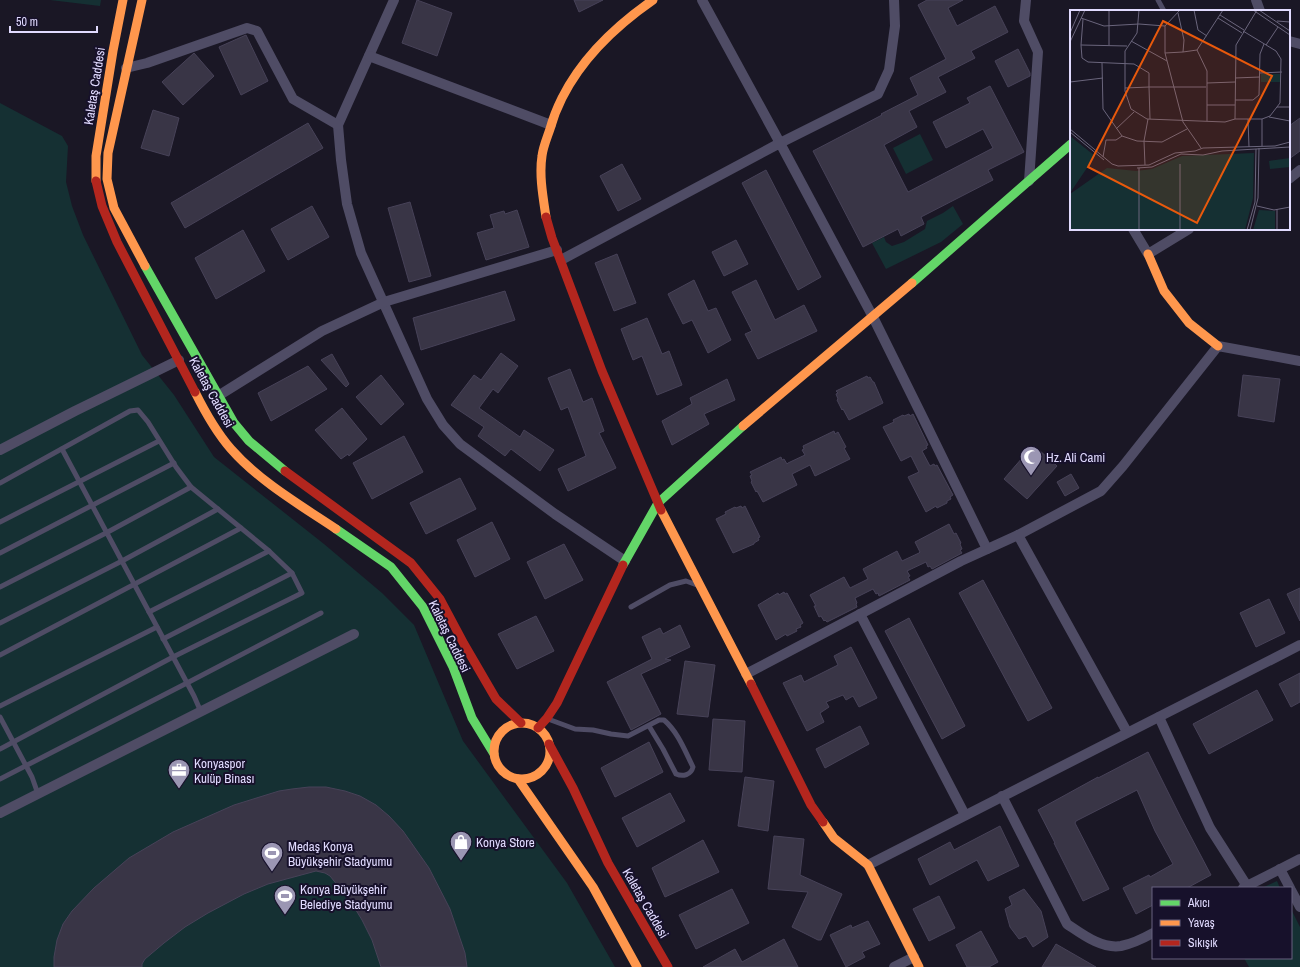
<svg xmlns="http://www.w3.org/2000/svg" width="1300" height="967" viewBox="0 0 1300 967" font-family="'Archivo Narrow',sans-serif">
	<style>
		.green { fill: #153033 }
		.building { fill: #393546; stroke: #474258 }
		.lines { fill: none; stroke-linecap: round; stroke-linejoin: round }
		.lane { stroke: #4f4c65; stroke-width: 5 }
		.street { stroke: #4f4c65; stroke-width: 10 }
		.fast { stroke: #63d668; stroke-width: 9 }
		.slow { stroke: #ff974d; stroke-width: 9 }
		.jam { stroke: #b3261e; stroke-width: 9 }
		.labels { text-anchor: middle; stroke-width: 4; stroke-linejoin: round; paint-order: stroke }
		.street-label { font-size: 13px; fill: #e1dbff; stroke: #17112b }
		.poi-label { font-size: 13px; fill: #e1dbff; stroke: #17112b; text-anchor: start }
		.inset-road { fill: none; stroke: #6a657c; stroke-width: 1 }
		.view { fill: #e8590c; fill-opacity: 0.15; stroke: #e8590c; stroke-width: 2 }
		.inset-edge { fill: none; stroke: #e1dbff; stroke-width: 2 }
	</style>
	<rect width="100%" height="100%" fill="#1a1725"/>
	<g class="green">
		<path d="M50,0H101L100,6Z"/>
		<path d="M0,103L62,136L68,146L66,182L72,206L83,235L142,355L174,395L214,457L324,544L382,593L414,625L463,741L567,883L615,967H0Z"/>
		<path d="M920,134L933,160L906,174L893,148Z"/>
		<path d="M953,206L963,224L941,242L886,269L872,243L884,237L886,242L892,246L904,242L925,229L927,221L943,213Z"/>
		<path d="M1277,881L1280,888H1262Z"/>
		<path d="M1291,909L1300,927V967H1249L1244,958H1291Z"/>
	</g>
	<g class="building">
		<path d="M417,0L452,13L437,56L402,43Z"/>
		<path d="M574,0H603L579,12Z"/>
		<path d="M927,0H963L948,8L957,26L995,6L1008,32L971,51L975,58L938,77L946,92L909,111L917,127L884,145L908,192L993,148L983,129L946,148L933,122L970,103L967,98L990,86L1024,152L988,170L993,180L921,217L924,224L901,236L898,229L863,247L813,151L882,115L881,114L918,95L910,78L946,59L918,5Z"/>
		<path d="M246,35L268,81L241,95L219,47Z"/>
		<path d="M1018,49L1030,73V76L1008,87L995,61Z"/>
		<path d="M194,53L214,76L183,105L162,82Z"/>
		<path d="M153,110L179,118L169,156L141,148Z"/>
		<path d="M1300,118V151L1289,159V126Z"/>
		<path d="M308,123L323,148L185,228L171,203Z"/>
		<path d="M622,164L641,199L618,211L600,176Z"/>
		<path d="M766,170L821,277L798,290L742,183Z"/>
		<path d="M410,202L431,276L409,282L388,208Z"/>
		<path d="M312,206L329,237L288,260L271,229Z"/>
		<path d="M517,210L529,247L486,260L477,233L494,228L490,215L504,211L505,214Z"/>
		<path d="M243,230L265,271L216,299L195,258Z"/>
		<path d="M736,240L748,264L724,276L712,252Z"/>
		<path d="M617,254L636,303L614,311L595,263Z"/>
		<path d="M694,280L708,311L716,308L731,340L708,353L692,320L683,324L668,294Z"/>
		<path d="M756,280L775,320L804,305L817,331L758,359L745,334L752,331L732,292Z"/>
		<path d="M505,291L515,320L421,350L413,318Z"/>
		<path d="M647,318L662,354L669,351L682,385L657,395L642,356L633,360L621,329Z"/>
		<path d="M501,353L518,366L498,393L493,389L479,408L520,437L524,430L554,450L540,471L511,449L505,456L478,436L484,427L451,405L474,375L481,380Z"/>
		<path d="M332,354L349,384L346,387L321,360Z"/>
		<path d="M308,366L327,389L271,421L258,393Z"/>
		<path d="M570,369L583,402L592,398L604,431L599,433L616,468L568,491L558,469L586,456L568,407L561,410L548,378Z"/>
		<path d="M381,375L404,404L381,425L356,397Z"/>
		<path d="M1243,375L1280,379L1274,422L1238,416Z"/>
		<path d="M867,376L868,378L870,377L873,382H874L883,403L849,420L843,409L842,410L837,400L838,399L836,394L838,393L836,391Z"/>
		<path d="M727,379L735,400L704,414L709,424L672,445L662,421L692,404L690,398Z"/>
		<path d="M342,408L367,439L349,456L348,454L341,459L315,430Z"/>
		<path d="M909,414L910,416L913,414L928,445L926,446L927,448L922,451L930,466L934,464L935,466L937,465L953,495L950,497L951,499L947,501V503L937,508L936,506L926,512L908,477L919,472L911,456L901,461L883,427L894,422L893,420L903,415L904,416Z"/>
		<path d="M834,431L835,434L838,432L846,447L844,448L850,459L815,476L810,465L792,474L797,485L763,502L757,491L756,492L751,482L752,481L750,476L752,475L750,472L781,457L782,460L784,459L787,464L788,463L805,455L802,450L804,449L803,446Z"/>
		<path d="M404,436L423,472L372,499L353,463Z"/>
		<path d="M1029,450L1035,454L1039,450L1057,466L1027,499L1004,479Z"/>
		<path d="M1071,474L1079,488L1065,496L1057,482Z"/>
		<path d="M460,478L476,509L426,534L410,503Z"/>
		<path d="M741,506L742,508L745,506L760,537L758,538L759,540L754,543V544L733,553L716,519L726,514L725,512L735,507L736,508Z"/>
		<path d="M492,522L510,559L475,577L457,540Z"/>
		<path d="M949,524L954,534L956,533L961,543L960,544L962,549L960,550L962,553L932,569L930,566L928,567L926,562L909,570L907,571L910,576L908,577L910,580L879,596L878,593L876,594L873,589L855,598L857,603L856,604L857,607L827,622L825,620L824,621L821,616L819,617L814,606H816L810,595L844,577L850,588L868,579L863,569L897,551L902,561L919,553L920,552L915,542Z"/>
		<path d="M564,544L583,580L545,599L527,562Z"/>
		<path d="M983,580L1052,708L1028,721L959,593Z"/>
		<path d="M1300,588V621L1287,594Z"/>
		<path d="M784,592L785,594L787,593L803,623L800,625L801,627L796,629L797,631L787,636L786,634L776,640L758,605L778,593L779,595Z"/>
		<path d="M1269,599L1285,633L1256,647L1240,613Z"/>
		<path d="M536,616L554,651L517,669L498,634Z"/>
		<path d="M909,618L965,726L942,739L885,631Z"/>
		<path d="M680,625L690,647L665,659L671,660L641,674L661,714L631,730L607,682L652,659L642,637L660,628L663,634Z"/>
		<path d="M851,647L877,698L859,707L853,696L846,700L843,695L826,702L829,707L820,713L824,722L807,731L783,683L801,675L804,682L838,665L834,656Z"/>
		<path d="M685,661L715,665L708,717L677,714Z"/>
		<path d="M1300,673V702L1291,707L1279,684Z"/>
		<path d="M1257,690L1273,720L1209,754L1193,724Z"/>
		<path d="M713,719L745,721L742,772L709,770Z"/>
		<path d="M860,726L869,744L825,768L816,749Z"/>
		<path d="M649,742L663,772L615,797L601,768Z"/>
		<path d="M1148,752L1181,818L1211,875L1187,888H1153V905L1136,914L1123,888L1149,875L1150,877L1173,864L1155,831L1137,790L1076,821L1075,823L1109,889L1083,901L1054,843H1055L1038,810L1098,777V778Z"/>
		<path d="M745,777L774,781L768,831L738,826Z"/>
		<path d="M309,787H326L345,791L360,796L376,805L389,816L403,831L429,868L450,909L465,953L467,967H381L372,940L362,920L351,902L330,876L325,873L316,871L268,884L244,894L208,913L185,927L164,943L145,959L142,964V967H54V957L57,940L63,924L72,911L94,888L129,858L173,832L234,805L279,791L292,789Z"/>
		<path d="M670,793L685,821L637,847L622,818Z"/>
		<path d="M1000,826L1019,866L988,881L977,860L930,885L918,859L950,842L954,850Z"/>
		<path d="M774,836L804,839L800,875L842,894L821,940H818L792,927L808,892L768,889Z"/>
		<path d="M703,840L719,872L665,897L652,868Z"/>
		<path d="M732,889L749,923L696,949L679,915Z"/>
		<path d="M1024,889L1041,911L1048,937L1033,947L1026,936L1019,939L1010,927L1005,909L1012,905L1009,897Z"/>
		<path d="M939,896L955,928L929,941L913,909Z"/>
		<path d="M868,921L880,944L862,952L865,957L846,967L830,935L851,925L852,928Z"/>
		<path d="M981,931L998,962L989,967H967L956,945Z"/>
		<path d="M784,939L798,967H703L735,949L742,962Z"/>
		<path d="M1056,944L1096,967H1042Z"/>
	</g>
	<g class="lines">
		<g class="lane">
			<path d="M1158,0L1164,11"/>
			<path d="M62,449L194,696L201,712"/>
			<path d="M0,483L130,411L138,410L148,422L176,467L191,487L269,551L292,573L302,593L173,657L0,749"/>
			<path d="M0,522L159,441"/>
			<path d="M0,553L174,463"/>
			<path d="M0,587L106,533L191,487"/>
			<path d="M631,607L670,585L686,581L697,585"/>
			<path d="M149,612L269,551"/>
			<path d="M0,623L122,561L218,509"/>
			<path d="M163,639L292,573"/>
			<path d="M0,655L241,528"/>
			<path d="M0,706L157,627"/>
			<path d="M0,717L32,777L38,794"/>
			<path d="M548,719L575,729L593,730L611,734L628,736L659,720H664C678,732 685,751 693,767C691,775 683,777 676,774L663,749L649,726"/>
			<path d="M0,779L187,683L321,613"/>
		</g>
		<g class="street">
			<path d="M394,0L338,125L341,160L347,204L361,253L427,399L443,425L460,444L555,514L625,561"/>
			<path d="M702,0L780,143L878,94L889,70L895,26L894,0"/>
			<path d="M1026,0L1024,21L1038,52L1029,181"/>
			<path d="M1256,0L1260,11"/>
			<path d="M1289,41L1300,44"/>
			<path d="M369,56L551,125"/>
			<path d="M126,68L147,63L247,28L257,31L293,99L338,125"/>
			<path d="M1289,179L1300,170"/>
			<path d="M1133,229L1148,254L1189,229"/>
			<path d="M561,260L780,143L873,317L924,420L987,549"/>
			<path d="M218,396L322,331L384,302L557,250"/>
			<path d="M0,450L75,411L179,360"/>
			<path d="M1018,535L1127,732"/>
			<path d="M860,614L965,815"/>
			<path d="M746,674L961,561L1018,535L1101,491L1123,466L1218,346L1300,361"/>
			<path d="M1159,717L1210,828L1247,886"/>
			<path d="M1002,796L1067,924C1082,934 1101,949 1121,946C1131,944 1144,938 1153,933"/>
			<path d="M0,813L354,634"/>
			<path d="M868,865L1300,645"/>
			<path d="M1280,869L1290,888"/>
			<path d="M1243,888L1300,859"/>
			<path d="M1291,890L1300,907"/>
			<path d="M894,967L914,957"/>
		</g>
		<g class="fast">
			<path d="M145,266L234,423L249,441L285,471"/>
			<path d="M912,283L1071,144"/>
			<path d="M336,529L391,567L423,607L453,667L472,718L494,754"/>
			<path d="M623,565L658,503L743,426"/>
		</g>
		<g class="slow">
			<path d="M142,0L108,153L107,179L114,208L145,266"/>
			<path d="M96,181V156L113,51L123,0"/>
			<path d="M546,217C543,197 539,175 542,156C543,147 547,138 550,129C553,118 557,108 562,98C582,58 617,25 653,0"/>
			<path d="M1148,254L1164,291L1189,323L1218,346"/>
			<path d="M195,392C205,412 216,432 231,449C259,481 300,505 336,529"/>
			<path d="M743,426L912,283"/>
			<path d="M661,510L751,684"/>
			<circle cx="522" cy="751" r="28"/>
			<path d="M518,779L593,887L637,967"/>
			<path d="M823,822L834,838L868,865L919,967"/>
		</g>
		<g class="jam">
			<path d="M96,181L102,206L117,242L195,392"/>
			<path d="M546,217L552,238L602,371L661,510"/>
			<path d="M285,471L411,563L440,599L464,644L496,699L521,723"/>
			<path d="M751,684L811,805L823,822"/>
			<path d="M538,728L547,718L557,703L623,565"/>
			<path d="M549,744L573,788L608,863L668,967"/>
		</g>
	</g>
	<defs>
		<g id="mosque-pin" transform="scale(1.15)"><path d="M0 17L-7.5 6A9.5 9.5 0 1 1 7.5 6Z" fill="#9b96b3" stroke="#17112b"/><path d="M3.5-4.9A6 6 0 1 0 3.5 4.9A5 5 0 1 1 3.5-4.9Z" fill="#fff"/></g>
		<g id="office-pin" transform="scale(1.15)"><path d="M0 17L-7.5 6A9.5 9.5 0 1 1 7.5 6Z" fill="#9b96b3" stroke="#17112b"/><path d="M-6-3h4V-5.5h4V-3h4V5H-6ZM-1-4.5V-3h2v-1.5ZM-6 0V1H6V0Z" fill="#fff"/></g>
		<g id="shop-pin" transform="scale(1.15)"><path d="M0 17L-7.5 6A9.5 9.5 0 1 1 7.5 6Z" fill="#9b96b3" stroke="#17112b"/><path d="M-5-2.5h2.3a2.7 3.5 0 0 1 5.4 0H5L5.5 6h-11ZM-1.5-2.5h3a1.5 2.3 0 0 0-3 0Z" fill="#fff"/></g>
		<g id="stadium-pin" transform="scale(1.15)"><path d="M0 17L-7.5 6A9.5 9.5 0 1 1 7.5 6Z" fill="#9b96b3" stroke="#17112b"/><path d="M0-5a6.5 5 0 1 0 0 10a6.5 5 0 1 0 0-10ZM-3.5-1.8h7v3.6h-7Z" fill="#fff"/></g>
	</defs>
	<g fill-rule="evenodd">
		<use href="#mosque-pin" x="1031" y="457"/>
		<use href="#office-pin" x="179" y="770"/>
		<use href="#shop-pin" x="461" y="842"/>
		<use href="#stadium-pin" x="272" y="853"/>
		<use href="#stadium-pin" x="285" y="896"/>
	</g>
	<g class="labels">
		<g class="street-label">
			<text transform="translate(94 86) rotate(-81)" y="5">Kaletaş Caddesi</text>
			<text transform="translate(212 392) rotate(61)" y="5">Kaletaş Caddesi</text>
			<text transform="translate(450 636) rotate(64)" y="5">Kaletaş Caddesi</text>
			<text transform="translate(646 903) rotate(60)" y="5">Kaletaş Caddesi</text>
		</g>
		<g class="poi-label">
			<text x="1046" y="462">Hz. Ali Cami</text>
			<text x="194" y="768">Konyaspor<tspan x="194" dy="15">Kulüp Binası</tspan></text>
			<text x="476" y="847">Konya Store</text>
			<text x="288" y="851">Medaş Konya<tspan x="288" dy="15">Büyükşehir Stadyumu</tspan></text>
			<text x="300" y="894">Konya Büyükşehir<tspan x="300" dy="15">Belediye Stadyumu</tspan></text>
		</g>
	</g>
	<g transform="translate(1070 10)">
		<rect width="220" height="220" fill="#1a1725"/>
		<path d="M191,64H210V72H191ZM0,126L25,146L0,183ZM184,143L183,188L175,220H0V184L37,158L66,161L82,159L112,146ZM220,148V157L200,159L199,151ZM189,200L205,201V220H183Z" fill="#153033"/>
		<path class="inset-road" d="M39,0V35M69,0L67,23L55,41V81L61,99L77,109L155,112L165,109H192L200,106L210,93L211,49L206,41L173,21M110,0L95,16V43L113,112L131,138M124,0L128,20L137,26M183,0L220,25M189,0L220,21M150,5L174,20M11,8L34,16L69,14L95,16M148,8L172,23M207,11L220,12M0,23L10,0M61,31L97,51M0,32L15,0M11,35L13,9M196,35L208,17M113,42L127,40M95,43L113,42L114,30L108,3M32,53L33,99L52,126L67,131L92,132L117,119M190,63L212,62M165,68L190,67M0,72L33,68M137,73L165,72M55,78L79,77V63L64,54L18,52L12,48L11,35L57,36M165,90H183L189,85L190,44L194,34M137,95H165M207,97H220M199,107L220,111M80,109L79,77H136M165,109L166,35L187,0M178,109L179,137M192,109V136M137,111V61L127,40L153,0M0,119L42,154L48,156L79,155L105,143L125,141L133,138L205,136L220,132M46,119L64,102M0,122L34,150M33,147L36,130H46L52,126M75,155L74,131L78,109M67,158L82,157L111,144L133,145L152,141L220,137M69,158V220M187,196L204,200L220,197M110,220V154M177,220L185,192L186,139M180,220L188,188L189,138M207,220V199"/>
		<path class="view" d="M93,11L202,66L127,213L18,157Z"/>
		<rect width="220" height="220" class="inset-edge"/>
	</g>
	<rect x="1152" y="887" width="140" height="72" fill="#17112b" stroke="#686280"/>
	<rect x="1160" y="900" width="20" height="6" fill="#63d668" stroke="#686280"/>
	<text x="1188" y="907" font-size="12" fill="#e1dbff">Akıcı</text>
	<rect x="1160" y="920" width="20" height="6" fill="#ff974d" stroke="#686280"/>
	<text x="1188" y="927" font-size="12" fill="#e1dbff">Yavaş</text>
	<rect x="1160" y="940" width="20" height="6" fill="#b3261e" stroke="#686280"/>
	<text x="1188" y="947" font-size="12" fill="#e1dbff">Sıkışık</text>
	<path d="M10 26v6h87v-6" fill="none" stroke="#e1dbff" stroke-width="2"/>
	<text x="16" y="26" font-size="12" fill="#e1dbff" stroke="#17112b" stroke-width="3" paint-order="stroke">50 m</text>
</svg>
